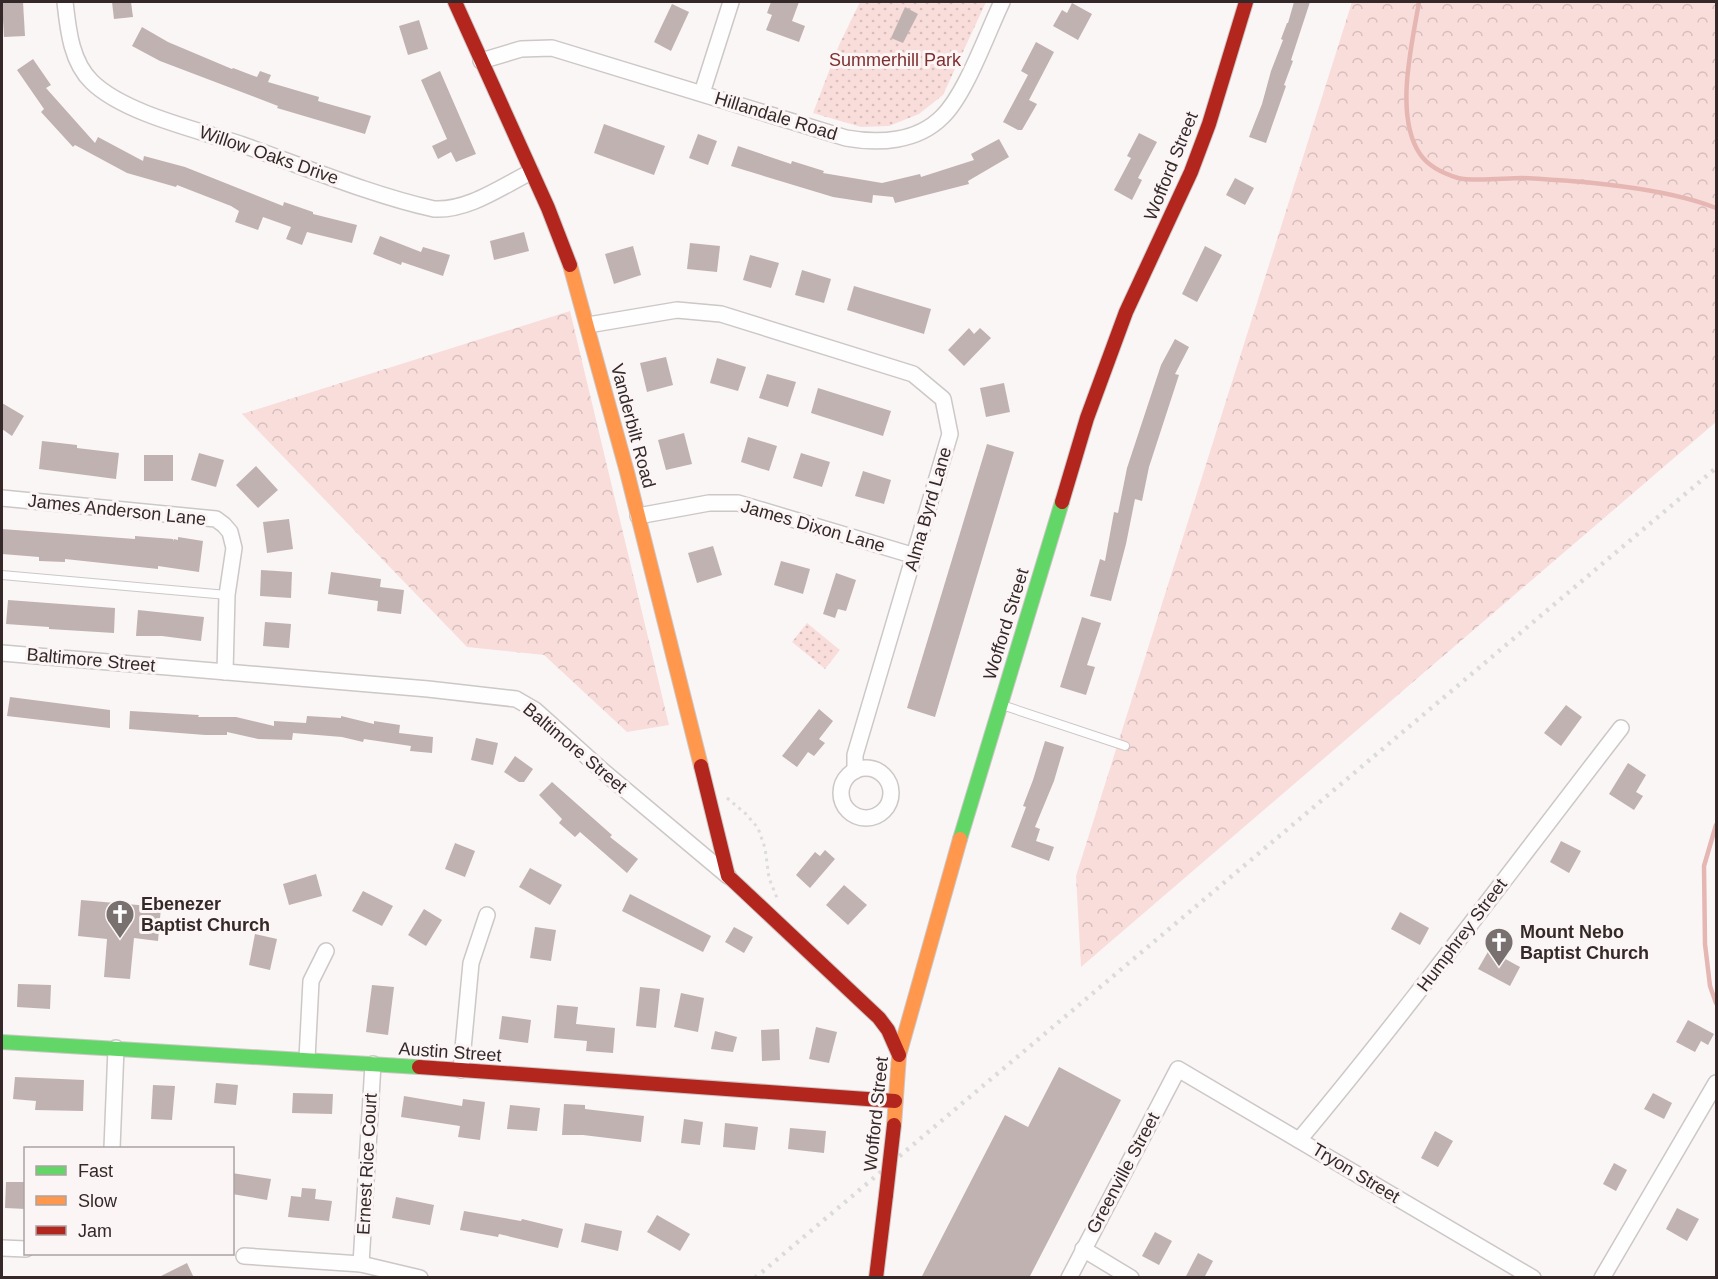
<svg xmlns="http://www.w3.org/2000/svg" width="1718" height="1279" viewBox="0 0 1718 1279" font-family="Helvetica,sans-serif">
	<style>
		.forest { fill: url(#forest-crowns) }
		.park { fill: url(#park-dots) }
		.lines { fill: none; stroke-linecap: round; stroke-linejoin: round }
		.stream { stroke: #e6b6b3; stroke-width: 4.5 }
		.building { fill: #c0b2b1 }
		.lane-casing { stroke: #cdc7c6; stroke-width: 10 }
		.street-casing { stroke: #cdc7c6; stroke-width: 18 }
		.fast-casing { stroke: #cdc7c6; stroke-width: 16 }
		.slow-casing { stroke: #cdc7c6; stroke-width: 16 }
		.jam-casing { stroke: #cdc7c6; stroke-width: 16 }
		.path { stroke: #dddcdc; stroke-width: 3; stroke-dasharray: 3 4.5; stroke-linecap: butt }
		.lane { stroke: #fefefe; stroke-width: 8 }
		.street { stroke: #fefefe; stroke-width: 15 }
		.fast { stroke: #63d668; stroke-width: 14 }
		.slow { stroke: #ff974d; stroke-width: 14 }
		.jam { stroke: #b3261e; stroke-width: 14 }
		.rail { stroke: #dcdbdb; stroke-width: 4.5; stroke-dasharray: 3 6; stroke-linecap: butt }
		.jam-bridge-casing { stroke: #cdc7c6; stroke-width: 16; stroke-linecap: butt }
		.jam-bridge { stroke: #b3261e; stroke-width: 14 }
		.labels { text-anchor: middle; stroke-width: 6; stroke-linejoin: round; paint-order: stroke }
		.park-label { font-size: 18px; fill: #7f2f2f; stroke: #fbf5f5 }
		.street-label { font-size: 18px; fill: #342928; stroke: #fbf5f5 }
		.poi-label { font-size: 18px; font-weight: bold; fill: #342928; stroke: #fbf5f5; text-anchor: start }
	</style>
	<defs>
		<pattern id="forest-crowns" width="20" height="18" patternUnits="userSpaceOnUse" patternTransform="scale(1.5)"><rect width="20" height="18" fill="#f9dddb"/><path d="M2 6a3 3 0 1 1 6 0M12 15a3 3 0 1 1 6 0" fill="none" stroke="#d6bebc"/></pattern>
		<pattern id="park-dots" width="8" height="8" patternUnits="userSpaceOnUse" patternTransform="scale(1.5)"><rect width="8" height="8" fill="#f9dddb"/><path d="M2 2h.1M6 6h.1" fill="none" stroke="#d6bebc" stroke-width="1.8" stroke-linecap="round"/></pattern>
	</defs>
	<rect width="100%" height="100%" fill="#faf6f6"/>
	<g class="forest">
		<path d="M1352,2H1716V422L1081,967L1076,876Z"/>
		<path d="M570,311L669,725L627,732L544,655L467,647L242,414Z"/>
	</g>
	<g class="park">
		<path d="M860,2H986L943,95L919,114L889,126L861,127L813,113L839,45Z"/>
		<path d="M807,623L840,650L825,669L792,642Z"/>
	</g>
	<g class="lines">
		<g class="stream">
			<path d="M1419,2C1412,44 1394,116 1420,154C1428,166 1445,174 1458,178C1474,182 1505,178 1522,178C1580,181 1663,187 1716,208"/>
			<path d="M1716,825L1704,866L1705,944L1710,986L1716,1003"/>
		</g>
	</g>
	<g class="building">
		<path d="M2,2H23L25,36L4,37Z"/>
		<path d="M112,2H131L133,17L114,19Z"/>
		<path d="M771,2H799L792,21L805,26L799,42L766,30L772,15L767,13Z"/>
		<path d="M1294,2H1310L1291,60L1293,61L1284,85L1286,86L1266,143L1249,137L1262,104L1271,71L1283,40L1281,39L1287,23H1288Z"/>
		<path d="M1072,3L1092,14L1078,40L1053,26L1062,10L1067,13Z"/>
		<path d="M672,4L689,12L671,51L654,42Z"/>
		<path d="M905,7L918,14L903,43L891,38Z"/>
		<path d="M419,20L428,49L408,55L399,26Z"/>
		<path d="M142,27L168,42L232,69L233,68L257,77L260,71L271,75L268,82L319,97L318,101L371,116L365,134L277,108L278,106L160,61L132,46Z"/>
		<path d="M1036,42L1054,52L1029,100L1037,104L1022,130H1018L1003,122L1028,75L1021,71Z"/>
		<path d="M33,59L51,85L46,88L95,143L98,137L143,161L144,156L185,167L283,206L284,202L313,212V214L357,225L352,243L307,232L302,245L286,239L291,227L263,217L258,230L235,222L239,211L231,206L177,185L176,187L127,173L75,145L73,147L41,112L44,109L17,70Z"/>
		<path d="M440,71L476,154L456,162L451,152L438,159L432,146L447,139L421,80Z"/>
		<path d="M604,124L665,146L654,175L594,153Z"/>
		<path d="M1139,133L1157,142L1138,178L1142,180L1132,200L1114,190L1131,158L1127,156Z"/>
		<path d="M698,134L717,141L708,165L689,158Z"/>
		<path d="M999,139L1009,157L968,181L969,184L895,203L893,197L873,195L872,203L833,197L731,166L738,146L791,164L792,161L824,171L823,173L882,183L920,174L921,177L974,160L971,154Z"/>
		<path d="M1235,178L1254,188L1245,205L1226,195Z"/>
		<path d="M524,232L529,251L494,260L490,241Z"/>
		<path d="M380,236L421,252L423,247L450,255L443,276L402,262L401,265L373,254Z"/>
		<path d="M690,243L720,246L717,272L687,269Z"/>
		<path d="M633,246L641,275L614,284L605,254Z"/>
		<path d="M1205,246L1222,255L1197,302L1182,294Z"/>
		<path d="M750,255L779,263L771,288L743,280Z"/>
		<path d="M802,270L831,279L824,303L795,295Z"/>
		<path d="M854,286L931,309L924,334L847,310Z"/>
		<path d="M969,328L974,334L980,328L991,338L964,366L948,350Z"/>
		<path d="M1175,339L1189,347L1175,374L1179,375L1149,467L1142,501L1135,499L1126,544L1111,601L1090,596L1100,559L1105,561L1114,512L1118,513L1127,468L1161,365Z"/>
		<path d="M666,357L673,385L647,392L640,363Z"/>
		<path d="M717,358L746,367L738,391L710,383Z"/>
		<path d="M767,374L796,382L788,407L759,398Z"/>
		<path d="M1004,383L1010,412L986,417L980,388Z"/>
		<path d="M818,388L891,411L883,436L811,413Z"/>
		<path d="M2,403L24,416L12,436L2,429Z"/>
		<path d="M684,433L692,464L666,470L658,440Z"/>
		<path d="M748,437L777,446L769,471L741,462Z"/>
		<path d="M42,441L77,445V448L119,453L116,479L39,469Z"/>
		<path d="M987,444L1014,452L935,717L907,708Z"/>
		<path d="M199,453L224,460L216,487L191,480Z"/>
		<path d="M801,453L830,462L822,487L793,478Z"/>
		<rect x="144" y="455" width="29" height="26"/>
		<path d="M256,466L278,490L258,508L236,485Z"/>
		<path d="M863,471L891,480L884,504L855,496Z"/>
		<path d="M289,519L293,549L267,553L263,522Z"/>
		<path d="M2,529L135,539V536L173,539V541L174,539L178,540V537L203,541L199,572L158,566V569L65,559V562L39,561V557L2,554Z"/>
		<path d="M713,546L722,575L697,583L688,553Z"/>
		<path d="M781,561L810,569L803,594L774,585Z"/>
		<path d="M261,570L292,572L291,598L260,596Z"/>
		<path d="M331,572L381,579L380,587L404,590L401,614L377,611L378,601L328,594Z"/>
		<path d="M836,573L856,580L846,611L838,609L835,618L823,614Z"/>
		<path d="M8,600L115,608L114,633L49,629V627L6,624Z"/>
		<path d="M138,610L204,617L201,641L162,636H136Z"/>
		<path d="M1082,617L1101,623L1087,665L1095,667L1086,695L1060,687Z"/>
		<path d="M265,622L291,624L289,648L263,646Z"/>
		<path d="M10,697L110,710V728L7,716Z"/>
		<path d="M1566,705L1582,717L1561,746L1544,733Z"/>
		<path d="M819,709L833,721L819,739L825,743L814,756L808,752L797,767L782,756Z"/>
		<path d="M130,711L199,715L198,717H236L274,726V721L306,723L307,716L341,718V716L374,724V721L400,725L399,733L433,737L432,753L410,751L411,746L364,739L363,742L342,737L293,733L292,740L258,739L227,732V735H205L129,729Z"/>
		<path d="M476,738L498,743L493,765L471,760Z"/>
		<path d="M1045,741L1064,747L1054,781L1035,827L1040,829L1036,841L1054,847L1049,861L1011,847L1026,807L1023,806L1033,780Z"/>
		<path d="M515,756L533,769L524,782H519L504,772Z"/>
		<path d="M1628,763L1646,775L1636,792L1643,796L1634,810L1609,794Z"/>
		<path d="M552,782L612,835L610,837L638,859L627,873L580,832L575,837L559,823L562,819L539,795Z"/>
		<path d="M1561,841L1581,851L1569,873L1550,862Z"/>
		<path d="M455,843L475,851L465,877L445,869Z"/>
		<path d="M825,850L835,859L810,888L796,875L815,852L820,856Z"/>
		<path d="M530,868L562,885L550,905L519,887Z"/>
		<path d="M316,874L322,896L289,905L283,884Z"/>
		<path d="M844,885L867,905L848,925L826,905Z"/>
		<path d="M363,891L393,906L382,926L352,911Z"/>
		<path d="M630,894L711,936L703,952L622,911Z"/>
		<path d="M81,900L161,907L158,941L134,938L130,979L104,977L107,939L78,936Z"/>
		<path d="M424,909L442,920L426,946L408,935Z"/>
		<path d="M1400,912L1429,928L1420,945L1391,929Z"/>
		<path d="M535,927L556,930L551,961L530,958Z"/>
		<path d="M734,927L753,937L744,953L725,942Z"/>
		<path d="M255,934L277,939L270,970L249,965Z"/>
		<path d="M1489,950L1520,967L1510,986L1478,969Z"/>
		<path d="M18,984L51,985L50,1009L17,1007Z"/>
		<path d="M372,985L394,987L388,1035L366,1032Z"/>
		<path d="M640,987L660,989L656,1028L636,1026Z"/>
		<path d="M681,993L704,998L698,1032L674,1027Z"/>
		<path d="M557,1005L578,1007L576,1024L615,1028L613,1053L586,1051L587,1041L554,1038Z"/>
		<path d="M502,1016L531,1020L528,1043L499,1039Z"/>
		<path d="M1688,1020L1714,1034L1708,1045L1701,1041L1695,1052L1676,1042Z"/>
		<path d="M816,1027L837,1032L829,1063L809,1059Z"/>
		<path d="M779,1029L780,1060L762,1061L761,1030Z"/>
		<path d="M715,1031L737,1037L733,1052L711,1049Z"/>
		<path d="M1059,1067L1121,1100L1029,1278H921L1005,1115L1028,1127Z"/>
		<path d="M15,1077L84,1080L83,1111L35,1110L36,1101L13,1099Z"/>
		<path d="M216,1083L238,1085L236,1105L214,1103Z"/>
		<path d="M153,1085L175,1086L172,1120L151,1119Z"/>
		<path d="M293,1093L333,1094L332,1114L292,1113Z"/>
		<path d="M1653,1093L1672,1103L1664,1119L1644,1109Z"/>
		<path d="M404,1096L462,1106L463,1099L485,1102L480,1140L458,1137L460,1126L401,1117Z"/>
		<path d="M564,1104L585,1105V1109L644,1116L641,1142L583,1135H562Z"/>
		<path d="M510,1105L540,1108L537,1131L507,1129Z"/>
		<path d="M684,1119L703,1122L700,1145L681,1143Z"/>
		<path d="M725,1123L758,1127L755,1150L723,1147Z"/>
		<path d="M790,1128L826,1131L824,1153L788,1149Z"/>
		<path d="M1435,1131L1453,1141L1438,1167L1421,1158Z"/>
		<path d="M1614,1163L1627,1170L1616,1191L1603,1184Z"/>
		<path d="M232,1173L271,1179L267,1200L232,1194Z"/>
		<path d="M6,1182H26V1209L5,1208Z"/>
		<path d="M302,1188L316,1189L315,1199L332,1201L329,1221L288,1217L291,1196L301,1197Z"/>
		<path d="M396,1197L434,1205L430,1225L392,1218Z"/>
		<path d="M1677,1208L1699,1219L1687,1241L1666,1229Z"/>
		<path d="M464,1211L521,1221L522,1219L563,1229L558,1248L499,1234L498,1237L460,1230Z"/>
		<path d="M657,1215L690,1234L680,1251L647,1232Z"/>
		<path d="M585,1223L622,1231L618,1251L581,1242Z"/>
		<path d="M1155,1232L1172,1241L1159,1265L1142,1256Z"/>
		<path d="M1198,1253L1213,1261L1204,1278H1185Z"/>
		<path d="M187,1263L194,1278H157Z"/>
	</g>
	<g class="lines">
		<g class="lane-casing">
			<g id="lane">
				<path d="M2,575L227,595"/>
				<path d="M1002,705L1125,746"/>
			</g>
		</g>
		<g class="street-casing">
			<g id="street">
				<path d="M65,2C68,29 71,62 92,82C125,114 199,130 243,145C305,167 371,195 434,209C468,211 501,187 531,172"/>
				<path d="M481,61L521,49L552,48L846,138C879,144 917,142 942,117C966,94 987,33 1002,2"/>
				<path d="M702,93L731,2"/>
				<path d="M588,325L677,310L721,314L913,374L943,399L950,434L855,755V771"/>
				<path d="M2,498L216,519L224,525L230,532L234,548L227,595L225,672"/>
				<path d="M638,516L709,503H738L915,556"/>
				<path d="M2,653L428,689L516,699L535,710L604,772L728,876"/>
				<circle cx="866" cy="793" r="25"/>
				<path d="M307,1059L311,981L326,951"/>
				<path d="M461,1070L471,963L487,915"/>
				<path d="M1299,1140C1411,1006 1514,866 1621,728"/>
				<path d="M112,1148L116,1048"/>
				<path d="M2,1248L26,1249"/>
				<path d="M1083,1249L1131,1278"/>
				<path d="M244,1256L361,1264L420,1278"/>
				<path d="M361,1264L373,1064"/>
				<path d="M1069,1278L1178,1069L1533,1278"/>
				<path d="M1602,1278L1716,1083"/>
			</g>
		</g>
		<g class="fast-casing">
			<g id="fast">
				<path d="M960,839L1062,502"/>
				<path d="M2,1042L419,1067"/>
			</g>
		</g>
		<g class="slow-casing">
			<g id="slow">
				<path d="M570,265L627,472L701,766"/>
				<path d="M894,1125L899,1055L960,839"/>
			</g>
		</g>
		<g class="jam-casing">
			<g id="jam">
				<path d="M455,2L548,208L570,265"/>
				<path d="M1062,502L1087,418L1126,312L1191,172L1209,124L1246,2"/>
				<path d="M701,766L728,876L879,1018L888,1030L899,1055"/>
				<path d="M419,1067L895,1101"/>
				<path d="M876,1278L886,1195"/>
			</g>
		</g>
		<path class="path" d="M727,798L746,814L758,828L765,848L769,878L777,898"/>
		<use href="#lane" class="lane"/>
		<use href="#street" class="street"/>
		<use href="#fast" class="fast"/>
		<use href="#slow" class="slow"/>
		<use href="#jam" class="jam"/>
		<path class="rail" d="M755,1278L1716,468"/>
		<g class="jam-bridge-casing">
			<path id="jam-bridge" d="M886,1195L894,1125"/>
		</g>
		<use href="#jam-bridge" class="jam-bridge"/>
	</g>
	<defs>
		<g id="church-pin" transform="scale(1.5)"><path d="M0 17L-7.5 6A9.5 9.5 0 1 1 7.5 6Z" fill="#797170" stroke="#fbf5f5"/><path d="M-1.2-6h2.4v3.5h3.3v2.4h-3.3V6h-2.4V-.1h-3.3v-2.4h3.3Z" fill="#fff"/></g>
	</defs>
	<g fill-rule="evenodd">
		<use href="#church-pin" x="120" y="914"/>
		<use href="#church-pin" x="1499" y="942"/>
	</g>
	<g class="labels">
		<g class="park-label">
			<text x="895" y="66">Summerhill Park</text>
		</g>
		<g class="street-label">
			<text transform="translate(776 116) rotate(17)" y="6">Hillandale Road</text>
			<text transform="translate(269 155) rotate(19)" y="6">Willow Oaks Drive</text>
			<text transform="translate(1171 166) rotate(-68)" y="6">Wofford Street</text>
			<text transform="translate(633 426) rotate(75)" y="6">Vanderbilt Road</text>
			<text transform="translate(928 509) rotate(-74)" y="6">Alma Byrd Lane</text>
			<text transform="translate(117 510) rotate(6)" y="6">James Anderson Lane</text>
			<text transform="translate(813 526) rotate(16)" y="6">James Dixon Lane</text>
			<text transform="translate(1006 624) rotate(-73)" y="6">Wofford Street</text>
			<text transform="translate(91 660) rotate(5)" y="6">Baltimore Street</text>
			<text transform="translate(575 748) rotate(40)" y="6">Baltimore Street</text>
			<text transform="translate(1462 935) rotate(-53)" y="6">Humphrey Street</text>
			<text transform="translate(450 1052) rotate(4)" y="6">Austin Street</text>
			<text transform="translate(876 1114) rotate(-84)" y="6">Wofford Street</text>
			<text transform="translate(367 1164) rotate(-87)" y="6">Ernest Rice Court</text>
			<text transform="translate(1123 1173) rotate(-62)" y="6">Greenville Street</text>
			<text transform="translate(1356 1173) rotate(31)" y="6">Tryon Street</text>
		</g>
		<g class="poi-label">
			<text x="141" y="910">Ebenezer<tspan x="141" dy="21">Baptist Church</tspan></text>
			<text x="1520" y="938">Mount Nebo<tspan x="1520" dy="21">Baptist Church</tspan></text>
		</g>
	</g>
	<rect width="1718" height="1279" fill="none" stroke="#342928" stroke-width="6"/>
	<rect x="24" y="1147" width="210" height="108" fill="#fbf5f5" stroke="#aba3a3" stroke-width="1.5"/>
	<rect x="36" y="1166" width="30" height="9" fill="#63d668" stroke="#aba3a3" stroke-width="1.5"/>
	<text x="78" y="1177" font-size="18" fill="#342928">Fast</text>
	<rect x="36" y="1196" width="30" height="9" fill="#ff974d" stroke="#aba3a3" stroke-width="1.5"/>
	<text x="78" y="1207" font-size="18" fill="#342928">Slow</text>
	<rect x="36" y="1226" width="30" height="9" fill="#b3261e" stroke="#aba3a3" stroke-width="1.5"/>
	<text x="78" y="1237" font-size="18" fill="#342928">Jam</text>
</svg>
